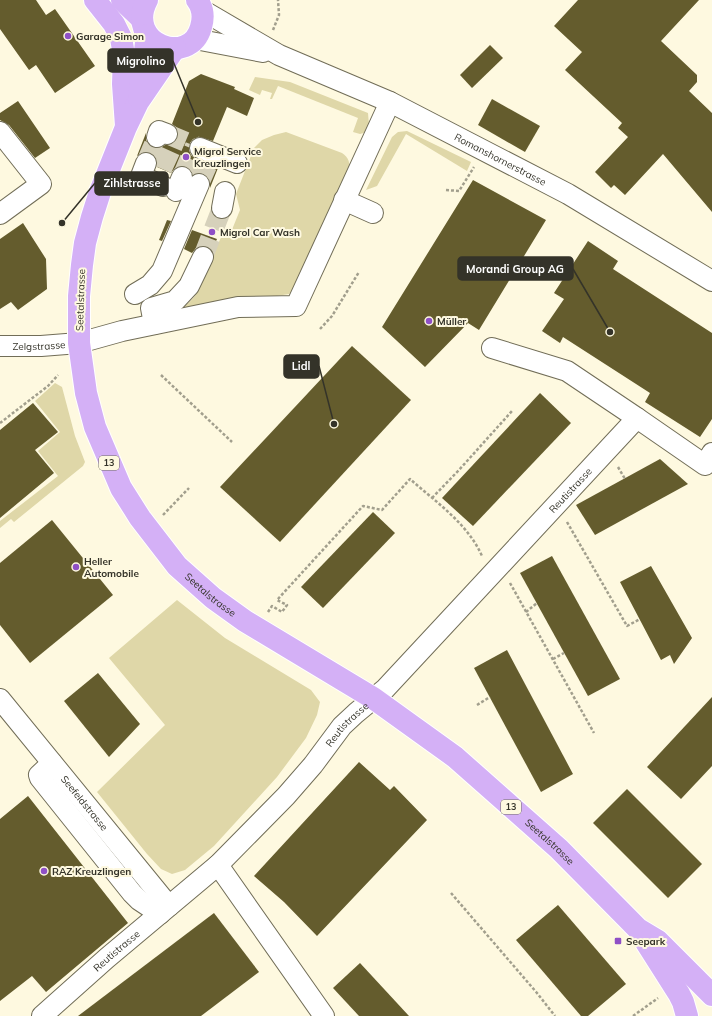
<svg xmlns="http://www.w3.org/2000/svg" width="712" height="1016" viewBox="0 0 712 1016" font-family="Mulish,sans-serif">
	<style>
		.green { fill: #dfd7a8 }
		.building { fill: #645c2d }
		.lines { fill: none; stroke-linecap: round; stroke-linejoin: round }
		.minor-tunnel { stroke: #d6d1bb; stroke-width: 20; stroke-dasharray: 20 10; stroke-linecap: butt }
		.minor-casing { stroke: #716d57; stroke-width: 22 }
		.major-casing { stroke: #fff; stroke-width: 24 }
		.path { stroke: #a29f8d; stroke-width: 2.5; stroke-dasharray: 3 2; stroke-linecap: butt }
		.minor { stroke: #fff; stroke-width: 20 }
		.major { stroke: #d4b0f6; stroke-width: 22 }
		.poi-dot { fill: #8f50c6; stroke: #fef9e0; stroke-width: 1.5 }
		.labels { text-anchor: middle; stroke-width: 4; stroke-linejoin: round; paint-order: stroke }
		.shield { fill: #fef9e0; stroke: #716e60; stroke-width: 1 }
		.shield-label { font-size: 9px; font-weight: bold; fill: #343329 }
		.poi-label { font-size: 10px; font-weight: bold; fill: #343329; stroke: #fef9e0; text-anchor: start }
		.street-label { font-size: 10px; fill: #343329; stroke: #fef9e0 }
		.leader { fill: none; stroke: #343329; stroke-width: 1.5 }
		.callout-dot { fill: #343329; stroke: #fef9e0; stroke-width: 1.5 }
		.callout { fill: #343329; stroke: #343329; stroke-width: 1.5 }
		.callout-label { font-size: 11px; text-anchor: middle; font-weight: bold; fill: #fff }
	</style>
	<rect width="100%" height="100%" fill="#fef9e0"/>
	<g class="green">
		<path d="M255,77L290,82L368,113L369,125L367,132L360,134L353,132L358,118L278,86L272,99H270L272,93L262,90L260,95L249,90Z"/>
		<path d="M407,131L471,162L467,171L406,134L377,186L366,190L392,137L398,132Z"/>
		<path d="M286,132L342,153C349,158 349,161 350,169L295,288L289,294L258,299L157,315C175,309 186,310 197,293L222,235L229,237L240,210L236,194L254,148L262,140L274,135Z"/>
		<path d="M55,383L62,387L75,436L85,462L83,466L14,522L11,519L0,528V521L58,476L38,451L60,432L35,401Z"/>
		<path d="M177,600L225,638L311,690L320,702L317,715L306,738L277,777L214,846L185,870L172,874L161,869L147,854L97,792L165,725L109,658Z"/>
	</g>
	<g class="building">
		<path d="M0,0H36L46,15L55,9L95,66L55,93L36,65L29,70L0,29Z"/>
		<path d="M578,0H699L661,41L697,75V82L689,91L712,113V212L663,154L625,195L614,185L611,188L595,172L628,137L618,128L622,123L565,70L582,52L554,26Z"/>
		<path d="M490,45L503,58L472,88L460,75Z"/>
		<path d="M201,74L235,87L234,89L254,98L247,116L227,107L213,141L199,137L193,139L190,143L189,150L191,155L196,159L218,168L210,188V182L208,177L204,174L198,173L193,174L191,170L187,167L181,166L175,168L171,173L157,167V161L155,156L150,152H144L137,156L146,133V140L149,145L153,148H160L165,145H169L175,143L178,138V132L176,127L172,124L189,81Z"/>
		<path d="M492,99L540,126L525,152L478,125Z"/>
		<path d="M18,101L50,148L35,158L9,125L0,120V113Z"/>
		<path d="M473,180L546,220L479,330L468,323L425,367L382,327Z"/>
		<path d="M167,220L171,221L162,241L159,240Z"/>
		<path d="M23,223L46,259L47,289L18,310L11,302L0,309V239Z"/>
		<path d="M192,230L217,239L212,250L208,247L203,246L196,248L192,253L184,249Z"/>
		<path d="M588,241L618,261L613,269L712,333V419L700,437L645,402L650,393L563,337L560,343L542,331L564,299L554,293Z"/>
		<path d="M352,346L411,400L280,542L220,487Z"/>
		<path d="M540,393L571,423L473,526L442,498Z"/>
		<path d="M33,403L58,432L35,450L54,473L0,518V430Z"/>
		<path d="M660,459L688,484L595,535L576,505Z"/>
		<path d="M373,512L395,533L323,608L301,587Z"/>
		<path d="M52,520L113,595L30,663L0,625V563Z"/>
		<path d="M552,556L620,679L588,696L520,573Z"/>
		<path d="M651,566L692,638L674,664L670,655L661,660L620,582Z"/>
		<path d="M507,650L573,774L541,792L474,668Z"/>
		<path d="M98,673L140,724L109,757L64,701Z"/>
		<path d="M712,697V766L681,799L647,767Z"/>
		<path d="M359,762L390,790L394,786L427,820L317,936L284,902L254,876Z"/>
		<path d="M627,789L702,864L668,898L593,823Z"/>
		<path d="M28,796L128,923L46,992L32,976L0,1001V819Z"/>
		<path d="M558,905L626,984L588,1016H581L516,940Z"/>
		<path d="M214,913L259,972L201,1016H78Z"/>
		<path d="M360,963L409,1016H359L333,988Z"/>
	</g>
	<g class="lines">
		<g class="minor-tunnel">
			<path d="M167,134L200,148"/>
			<path d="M146,163L157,137"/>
			<path d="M162,169L176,138"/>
			<path d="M182,177L195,146"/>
			<path d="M199,184L210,159"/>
			<path d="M203,257L222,208"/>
		</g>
		<g class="minor-casing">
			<g id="minor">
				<path id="s1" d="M202,10L279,55L390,102L568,194L712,281"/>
				<path d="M195,39L263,52"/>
				<path d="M0,132L41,184L0,214"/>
				<path d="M157,137L159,131L167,134"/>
				<path d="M200,148L237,163"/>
				<path d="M146,163L141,176L163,186"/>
				<path d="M176,191L182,177"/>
				<path d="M344,200L373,213"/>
				<path d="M222,208L225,192"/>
				<path d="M135,294L150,285L162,271L199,184"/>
				<path d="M154,324L151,308L175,301L189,286L203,257"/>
				<path id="s2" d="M0,346H41L79,343L122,331L238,307L296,306L390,102"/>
				<path d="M492,348L567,371L637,418"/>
				<path id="s3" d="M0,699L169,906"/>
				<path d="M52,763L39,775L40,778L132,893L139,900L160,914"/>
				<path d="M218,865L324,1016"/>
				<path id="s4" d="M42,1016L107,958L218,865L286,796L313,765L342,726L356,713L385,689L637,418L705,465L712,453"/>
			</g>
		</g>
		<g class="major-casing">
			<g id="major">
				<path d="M95,0L114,24L121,38L124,55L123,84L126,126"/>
				<path d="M122,0L142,19"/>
				<path d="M147,0C124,44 190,68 201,27C204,17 203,8 197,0"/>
				<path id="s5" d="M175,48L138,102L126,127L100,192L92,217L85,243L82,265L79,296V343L86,393L95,427L121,488L140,518L177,566L213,598L245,621L373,698L455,757L559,849L638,929L658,941L712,995"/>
				<path d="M139,98L147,35"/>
				<path d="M646,942L679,994L683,1002L687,1016"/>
			</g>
		</g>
		<g class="path">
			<path d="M273,30L279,15L278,0"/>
			<path d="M446,190L459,191L474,167"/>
			<path d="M320,329L332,316L359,272"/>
			<path d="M161,375L232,442"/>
			<path d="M0,423L48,386L58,375"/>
			<path d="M618,467L625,479"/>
			<path d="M432,498L459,470L512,411"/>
			<path d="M163,515L189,488"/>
			<path d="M567,522L627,626L640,619"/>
			<path d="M510,583L594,733"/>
			<path d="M268,612L272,606L282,612L287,605L277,600L363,506L382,510L410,479C436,502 468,524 482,556"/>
			<path d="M526,612L537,603"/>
			<path d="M553,659L564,653"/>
			<path d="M477,705L490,697"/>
			<path d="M451,893L537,993L555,1016"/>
			<path d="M633,1016L658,998"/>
		</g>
		<use href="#minor" class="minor"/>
		<use href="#major" class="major"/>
	</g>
	<g class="poi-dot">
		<circle cx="68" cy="36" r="4"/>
		<circle cx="186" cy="157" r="4"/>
		<circle cx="212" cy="232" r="4"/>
		<circle cx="429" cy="321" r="4"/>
		<circle cx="76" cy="567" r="4"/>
		<circle cx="44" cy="871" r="4"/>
		<rect x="614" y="937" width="8" height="8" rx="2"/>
	</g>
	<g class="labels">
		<g class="shield">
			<rect x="99" y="456" width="20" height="14" rx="3"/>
			<rect x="501" y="800" width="20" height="14" rx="3"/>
		</g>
		<g class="shield-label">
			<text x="109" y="466">13</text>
			<text x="511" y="810">13</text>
		</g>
		<g class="poi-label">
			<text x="76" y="40">Garage Simon</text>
			<text x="194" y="155">Migrol Service<tspan x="194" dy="12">Kreuzlingen</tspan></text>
			<text x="220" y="236">Migrol Car Wash</text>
			<text x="437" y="325">Müller</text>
			<text x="84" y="565">Heller<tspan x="84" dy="12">Automobile</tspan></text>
			<text x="52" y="875">RAZ Kreuzlingen</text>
			<text x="626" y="945">Seepark</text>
		</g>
		<g class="street-label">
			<text dy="4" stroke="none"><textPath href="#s1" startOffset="334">Romanshornerstrasse</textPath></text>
			<text transform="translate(80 300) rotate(-88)" y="4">Seetalstrasse</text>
			<text dy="4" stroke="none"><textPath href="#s2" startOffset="39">Zelgstrasse</textPath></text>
			<text dy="4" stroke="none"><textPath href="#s4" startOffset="747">Reutistrasse</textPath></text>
			<text dy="4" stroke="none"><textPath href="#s5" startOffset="609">Seetalstrasse</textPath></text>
			<text dy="4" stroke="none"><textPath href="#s4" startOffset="423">Reutistrasse</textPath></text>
			<text dy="4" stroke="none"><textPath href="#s3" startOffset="134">Seefeldstrasse</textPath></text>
			<text dy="4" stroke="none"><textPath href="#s5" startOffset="1030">Seetalstrasse</textPath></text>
			<text dy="4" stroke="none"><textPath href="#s4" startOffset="99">Reutistrasse</textPath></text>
		</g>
	</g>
	<path class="leader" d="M198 122L173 61M62 223L95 183M610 332L573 269M334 424L319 366"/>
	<g class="callout-dot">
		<circle cx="198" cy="122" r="4"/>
		<circle cx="62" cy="223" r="4"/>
		<circle cx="610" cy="332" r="4"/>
		<circle cx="334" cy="424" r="4"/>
	</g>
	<g class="callout">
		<rect x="108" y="49" width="65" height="23" rx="4"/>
		<rect x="95" y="172" width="73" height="23" rx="4"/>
		<rect x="458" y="257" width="115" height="23" rx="4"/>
		<rect x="284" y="355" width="35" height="23" rx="4"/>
	</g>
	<g class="callout-label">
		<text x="141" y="65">Migrolino</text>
		<text x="132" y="187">Zihlstrasse</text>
		<text x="515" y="273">Morandi Group AG</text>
		<text x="301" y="370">Lidl</text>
	</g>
</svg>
